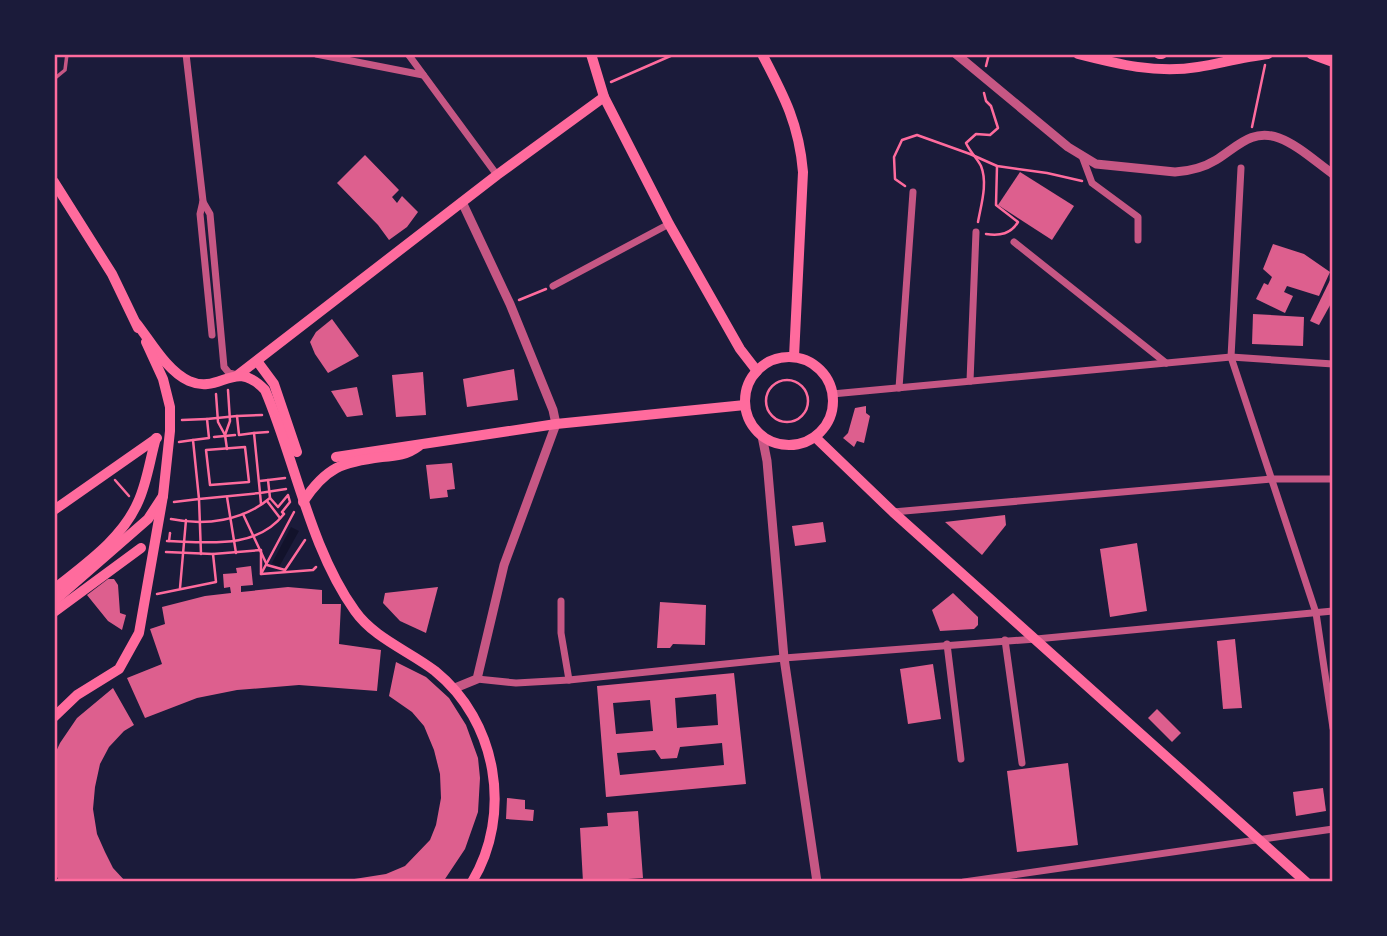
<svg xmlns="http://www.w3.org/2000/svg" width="1387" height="936" viewBox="0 0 1387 936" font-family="'Work Sans',sans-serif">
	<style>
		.water { fill: #12122b }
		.building { fill: #dd5f8e; fill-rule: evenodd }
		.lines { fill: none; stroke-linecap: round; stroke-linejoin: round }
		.path { stroke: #ff6b9d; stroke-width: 2.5 }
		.service { stroke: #c65784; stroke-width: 3.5 }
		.minor { stroke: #c65784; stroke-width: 7 }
		.tertiary { stroke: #c65784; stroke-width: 9 }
		.secondary { stroke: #ff6b9d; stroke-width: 10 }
		.primary { stroke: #ff6b9d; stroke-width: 10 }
		.neatline { fill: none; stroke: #ff6b9d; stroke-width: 2.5 }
	</style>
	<rect width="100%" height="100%" fill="#1b1b3a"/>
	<path class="water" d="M291,527L299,531L279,567L272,563Z"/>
	<g class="building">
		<path d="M365,155L399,190L392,197L397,203L402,196L418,212L407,227L389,240L378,225L337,183Z"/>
		<path d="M1020,172L1074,206L1052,240L998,205Z"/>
		<path d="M1273,244L1304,254L1330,272L1319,296L1287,286L1284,292L1293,296L1285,313L1256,299L1264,283L1268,285L1272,277L1263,269Z"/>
		<path d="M1333,274V300L1319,325L1310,321Z"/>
		<path d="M1253,314L1304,317L1303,346L1252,344Z"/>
		<path d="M332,319L359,356L328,373L315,354L310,342L316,332Z"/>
		<path d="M514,369L518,400L467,407L463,379Z"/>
		<path d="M423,372L426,415L396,417L392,375Z"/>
		<path d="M357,387L363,415L347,417L331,391Z"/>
		<path d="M866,406V413L870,416L864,443L857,441L854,447L843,438L848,433L855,408Z"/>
		<path d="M452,463L455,489L447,490L448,497L430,499L426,465Z"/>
		<path d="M1005,515L1006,525L982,555L945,522Z"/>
		<path d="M823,522L826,542L795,546L792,526Z"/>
		<path d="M1137,543L1147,611L1110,617L1100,549Z"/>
		<path d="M251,566L253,585L241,586V592L288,587L322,590V604H341L339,644L381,650L377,691L299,685L237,690L197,698L145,718L127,678L162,664L150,629L165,624L162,607L205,596L231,593L230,587L224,588L223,574L237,573L236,568Z"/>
		<path d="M108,579H114L118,585L120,613L126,615L122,630L108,621L87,595Z"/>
		<path d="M438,587L426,633L400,621L383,603L385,593Z"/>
		<path d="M953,593L978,617V625L974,629L940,631L932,610Z"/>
		<path d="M660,602L706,605L705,645L673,644L670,648H657Z"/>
		<path d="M1235,639L1242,708L1223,709L1217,641Z"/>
		<path d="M396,662L426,677L449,698L466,725L478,758L480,778L478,812L465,849L443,882H349L348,880L386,874L405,866L430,840L436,825L441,798L440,774L434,750L424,726L412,712L389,696Z"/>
		<path d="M933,664L941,719L908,724L900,669Z"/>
		<path d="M734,673L746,784L606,797L597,686ZM716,694L718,725L677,728L675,698ZM650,700L653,731L616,734L613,703ZM722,743L724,765L620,775L617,753L655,750L661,759L677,758L680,747Z"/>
		<path d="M113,688L134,725L124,731L109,747L100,764L95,787L93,809L97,834L105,852L113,868L126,882H60L54,872V756L60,743L77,718Z"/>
		<path d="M1157,709L1181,733L1172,742L1148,718Z"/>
		<path d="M1068,763L1078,845L1017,852L1007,771Z"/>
		<path d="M1323,788L1326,811L1296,816L1293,792Z"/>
		<path d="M507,798L525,800V809L534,810L533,821L506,819Z"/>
		<path d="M638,811L643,878L583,882L580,828L608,826L607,813Z"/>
	</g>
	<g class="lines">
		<g class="path">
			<path d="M986,66L989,54"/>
			<path d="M611,82L675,54"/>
			<path d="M1252,127L1265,65"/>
			<path d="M905,186L895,179L894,157L902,140L917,135L970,154L997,166L1047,173L1082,181"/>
			<path d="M978,222C981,205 988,183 981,166C977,158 970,152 966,143L976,134L990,135L998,128L991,106L986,101L984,93"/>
			<path d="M986,234C1000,236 1011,234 1018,222L996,205L997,166"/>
			<path d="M519,300L546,289"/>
			<circle cx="787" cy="401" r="21"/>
			<path d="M216,394L218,422L225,435L227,449"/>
			<path d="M237,416L239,435L254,433L260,493L199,499L193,440L209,438L207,419Z"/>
			<path d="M237,416L262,415"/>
			<path d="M182,420L207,419"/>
			<path d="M254,433L268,432"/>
			<path d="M225,435L230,421L228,390"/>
			<path d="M214,437L235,435"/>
			<path d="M179,442L193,440"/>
			<path d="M245,447L249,482L210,485L206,450Z"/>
			<path d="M115,480L129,496"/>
			<path d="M260,481L285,478"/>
			<path d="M227,497L236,553"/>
			<path d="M267,501L280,518"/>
			<path d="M174,502L199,499L201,554"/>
			<path d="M261,504L260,493L286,489"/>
			<path d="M243,514L267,565L285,570L305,540"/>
			<path d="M171,519C205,526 243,521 270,498L268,480"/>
			<path d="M167,541C207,542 256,550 284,514L282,512L290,502L288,495L278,507L270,498"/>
			<path d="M169,541L170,533"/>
			<path d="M166,552L213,554L261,550V574L313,570L316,567"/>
			<path d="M261,574L294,512"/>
			<path d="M180,588L186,520"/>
			<path d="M157,594L216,582L213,554"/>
		</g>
		<path class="service" d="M54,79L65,70L67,54"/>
		<g class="minor">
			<path d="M186,54L203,201L200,214L212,335"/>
			<path d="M316,54L423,75"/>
			<path d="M408,54L497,175"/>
			<path d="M1082,156L1092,183L1138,217V240"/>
			<path d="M1241,168L1231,357L1316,613L1333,728"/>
			<path d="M203,202L210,214L224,367L229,373L237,375"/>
			<path d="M1014,242L1166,363"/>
			<path d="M553,286L669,224"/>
			<path d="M970,381L976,232"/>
			<path d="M899,388L913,192"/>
			<path d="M832,394L1231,357L1333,364"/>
			<path d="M893,512L1272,479H1333"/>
			<path d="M561,601V633L569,680"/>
			<path d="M1005,640L1022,763"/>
			<path d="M947,644L961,759"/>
			<path d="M477,679L516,683L569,680L784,658L1036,639L1333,611"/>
			<path d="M964,882L1333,829"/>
		</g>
		<g class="tertiary">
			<path d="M956,54L1068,147L1096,164L1175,172C1191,171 1203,168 1216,160C1237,147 1252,128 1279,138C1298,145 1316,162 1333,174"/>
			<path d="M762,436L767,461L784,658L817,882"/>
			<path d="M455,688L477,679L504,565L556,424L553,410L510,304L462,202"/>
		</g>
		<g class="secondary">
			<path d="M591,54L604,97L669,224L740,349L757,371"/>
			<path d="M762,54C784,96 799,124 803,172L794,357"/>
			<circle cx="789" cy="401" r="44"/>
			<path d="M257,361L274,384L297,452"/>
			<path d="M238,375L497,175L604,97"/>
			<path d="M815,437L893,512L1306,882"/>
			<path d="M336,457L556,424L745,405"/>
			<path d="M54,510L157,438"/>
			<path d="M54,589C85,564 122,539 138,502C147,483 150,459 156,438"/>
			<path d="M54,601L148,519L163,496"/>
			<path d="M54,612L141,548"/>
		</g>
		<g class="primary">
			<path d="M1078,54C1117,64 1157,74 1198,67C1221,63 1244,57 1268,54"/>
			<path d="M1159,54H1162"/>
			<path d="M1311,54L1333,62"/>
			<path d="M54,182L112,274L138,328"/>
			<path d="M137,324C151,342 167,371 189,381C221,395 234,357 265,390C295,460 310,548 355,611C374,638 409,651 435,671C497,721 513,814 472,882"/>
			<path d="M303,502C326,467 342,462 382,457C397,456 407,455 419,446"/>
			<path d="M54,717L77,695L119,669L139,633L163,496L170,431V407L163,379L146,342"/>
		</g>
	</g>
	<rect width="1387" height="936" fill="none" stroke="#1b1b3a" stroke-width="112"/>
	<rect x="56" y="56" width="1275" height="824" class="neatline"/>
</svg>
